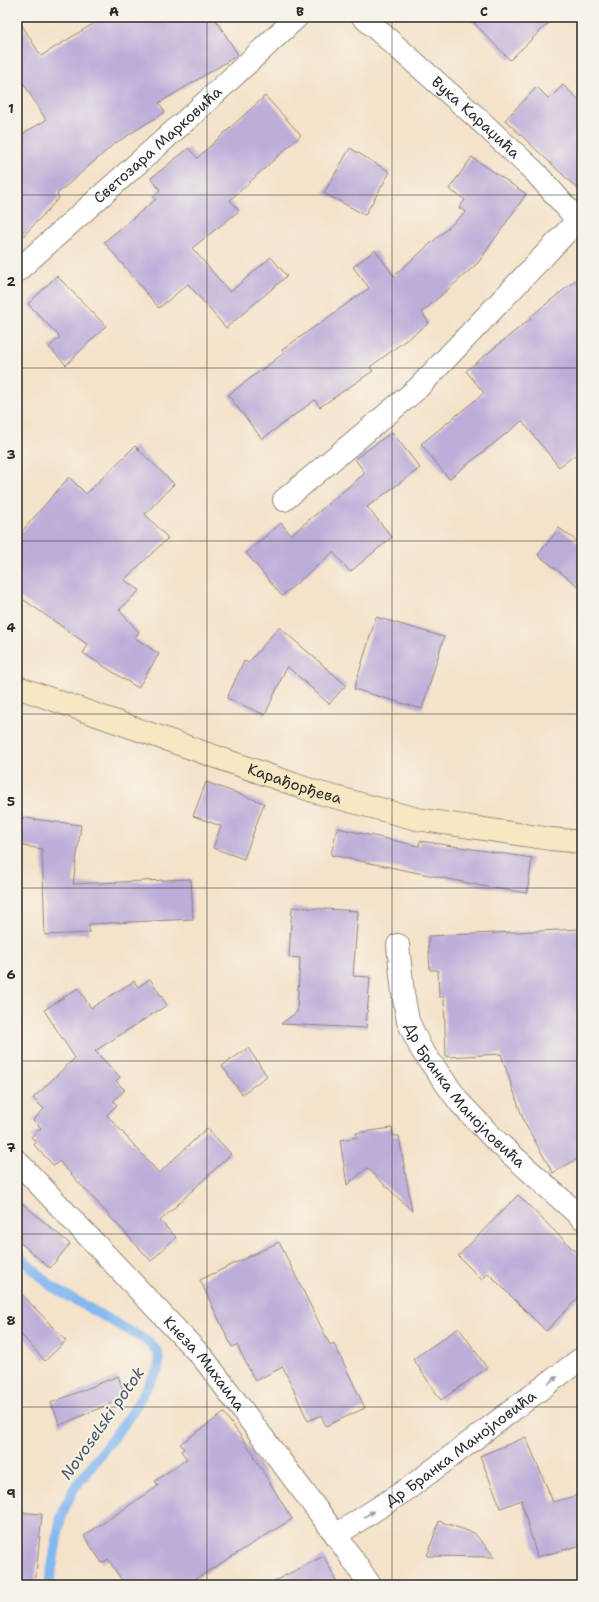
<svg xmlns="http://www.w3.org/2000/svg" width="599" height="1602" viewBox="0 0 599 1602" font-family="'Shantell Sans',sans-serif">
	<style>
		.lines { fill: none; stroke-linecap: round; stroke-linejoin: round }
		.stream { stroke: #82b7f0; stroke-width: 10 }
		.building { fill: #bdadd9 }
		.minor-casing { stroke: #90867a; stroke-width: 24 }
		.secondary-casing { stroke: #90867a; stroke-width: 24 }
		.minor { stroke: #fff; stroke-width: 22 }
		.secondary { stroke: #f7e8c3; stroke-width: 22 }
		.oneway { fill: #a0a0a0 }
		.grid { fill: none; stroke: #2b2b2b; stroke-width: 1; stroke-opacity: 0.55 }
		.labels { text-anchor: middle; stroke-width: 4; stroke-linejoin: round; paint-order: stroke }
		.street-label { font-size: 15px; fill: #2b2b2b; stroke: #f7f3e8 }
		.water-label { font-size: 16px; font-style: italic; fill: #455566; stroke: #f7f3e8 }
		.neatline { fill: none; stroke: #2b2b2b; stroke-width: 1.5 }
		.grid-label { font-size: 13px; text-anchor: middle; font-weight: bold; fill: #2b2b2b }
	</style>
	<rect width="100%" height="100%" fill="#f7f3e8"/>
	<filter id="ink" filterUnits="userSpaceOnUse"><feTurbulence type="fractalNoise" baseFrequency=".025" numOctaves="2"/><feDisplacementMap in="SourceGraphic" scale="8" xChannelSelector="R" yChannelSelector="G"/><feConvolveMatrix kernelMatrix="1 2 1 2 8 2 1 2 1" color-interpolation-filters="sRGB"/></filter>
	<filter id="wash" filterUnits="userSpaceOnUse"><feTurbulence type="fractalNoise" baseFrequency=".012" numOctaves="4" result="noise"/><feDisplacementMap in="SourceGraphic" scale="16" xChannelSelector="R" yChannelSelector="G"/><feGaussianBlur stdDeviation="0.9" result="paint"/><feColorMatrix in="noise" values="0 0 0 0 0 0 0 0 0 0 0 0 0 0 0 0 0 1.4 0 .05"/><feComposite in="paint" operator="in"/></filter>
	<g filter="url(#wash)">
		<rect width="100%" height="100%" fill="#f4e2c9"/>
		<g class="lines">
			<path class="stream" d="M17,1254L52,1287L149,1342L158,1352L159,1361L158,1369L129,1417L73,1490L65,1507L60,1521L49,1585"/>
		</g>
		<g id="blocks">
			<g class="building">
				<path d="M17,17L41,56L104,17H214L238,55L159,103L165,112L114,144L57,194L59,198L17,243V137L46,120L17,73Z"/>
				<path d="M468,17H555L510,60Z"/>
				<path d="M563,85L582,103V193L505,120L537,87L549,99Z"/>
				<path d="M265,96L301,135L230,200L239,211L192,248L230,292L271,257L287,276L226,328L188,284L159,308L104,242L156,199L153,196L160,190L151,178L189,148L197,158Z"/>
				<path d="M350,148L390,172L365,215L324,193Z"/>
				<path d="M472,157L526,194L478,263L422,312L429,323L370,367L373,371L320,407L315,400L262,439L228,395L284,353L282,350L369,288L353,267L375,250L394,276L466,212L459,208L465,200L449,189Z"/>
				<path d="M582,275V450L559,467L522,421L449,479L421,444L484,393L466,371L531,318L530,317Z"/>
				<path d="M57,276L106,326L66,365L49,347L60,337L28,304Z"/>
				<path d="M392,432L420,468L367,507L392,537L350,572L333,552L282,596L246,553L281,523L291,535L365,473L355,459Z"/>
				<path d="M135,446L174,484L145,514L168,538L124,580L140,590L119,610L139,632L135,638L159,654L138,688L83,653L88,645L17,595V537L69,477L86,494Z"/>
				<path d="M559,528L582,545V589L538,555Z"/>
				<path d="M376,617L444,637L422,709L354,689Z"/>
				<path d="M279,627L346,685L329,704L287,666L265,715L227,698L244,661L248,663Z"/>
				<path d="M206,782L264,803L244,859L213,848L221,826L193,816Z"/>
				<path d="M17,817L81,825L73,884L191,879L193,919L89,924V933L45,935L42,849L17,845Z"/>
				<path d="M337,828L419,846L420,841L532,858L527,893L492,888L331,855Z"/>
				<path d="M292,907L358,911L353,976L370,977L366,1028L281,1024L297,1012L300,958L289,957Z"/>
				<path d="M582,929V1156L553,1173L524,1122L501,1054L446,1057L444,997H439L438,970H430L428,936Z"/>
				<path d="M150,979L167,1005L95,1051L120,1077L116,1081L125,1090L113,1101L117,1105L107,1115L159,1173L207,1128L231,1154L160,1221L176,1237L151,1261L59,1161L54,1166L34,1145L36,1142L31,1137L41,1128L33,1120L44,1109L33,1098L75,1058L44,1010L78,988L91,1008L134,981L138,987Z"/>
				<path d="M248,1048L267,1076L242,1094L222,1066Z"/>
				<path d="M392,1128L393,1136H399L412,1211L367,1168L347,1185L340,1140L357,1137L356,1133Z"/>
				<path d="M518,1195L582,1258V1294L546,1331L488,1273L482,1280L458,1256Z"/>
				<path d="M17,1199L70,1244L50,1268L17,1240Z"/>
				<path d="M279,1242L330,1345L334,1343L365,1408L326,1426L321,1415L308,1421L283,1367L255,1381L237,1345L232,1347L200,1280Z"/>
				<path d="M17,1289L66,1341L45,1361L17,1330Z"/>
				<path d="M459,1328L487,1368L441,1400L413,1359Z"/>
				<path d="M118,1376L126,1397L60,1425L51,1403Z"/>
				<path d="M224,1413L255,1456L254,1457L292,1519L186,1585H125L108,1559L102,1563L84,1536L158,1486L155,1481L187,1459L181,1451L184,1449L180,1444Z"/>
				<path d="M526,1437L553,1502L582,1494V1545L537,1557L521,1500L501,1508L480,1456Z"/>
				<path d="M17,1512L42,1514L35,1585L17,1584Z"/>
				<path d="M439,1521L474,1533L495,1557L427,1556Z"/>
				<path d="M324,1556L338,1585H266Z"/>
			</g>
		</g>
	</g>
	<g filter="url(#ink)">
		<use href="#blocks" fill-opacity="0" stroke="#90867a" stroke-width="1"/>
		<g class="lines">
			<g class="minor-casing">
				<g id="minor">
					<path id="s1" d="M363,17L475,116L535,172L582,225"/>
					<path id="s2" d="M17,271L194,113L297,17"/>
					<path d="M284,500L417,389L577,221"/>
					<path id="s3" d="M398,945L403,993L408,1021L421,1049L460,1103L493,1138L582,1218"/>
					<path id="s4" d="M17,1161L204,1359L336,1535L370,1585"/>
					<path id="s5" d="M336,1535L409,1488L582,1358"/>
				</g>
			</g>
			<g class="secondary-casing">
				<g id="secondary">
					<path id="s6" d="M17,687L316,792L417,819L551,839L582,842"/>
				</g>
			</g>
			<use href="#minor" class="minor"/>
			<use href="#secondary" class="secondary"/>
		</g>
		<defs><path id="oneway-solid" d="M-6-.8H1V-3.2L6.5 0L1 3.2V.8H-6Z"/></defs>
		<g class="oneway">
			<use href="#oneway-solid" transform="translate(553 1380) rotate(-37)"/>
			<use href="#oneway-solid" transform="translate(369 1514) rotate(-33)"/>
		</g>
	</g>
	<path class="grid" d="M207,17V1585M392,17V1585M17,195H582M17,368H582M17,541H582M17,714H582M17,888H582M17,1061H582M17,1234H582M17,1407H582"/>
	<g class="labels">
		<g class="street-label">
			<text dy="5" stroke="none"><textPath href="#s1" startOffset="151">Вука Караџића</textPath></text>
			<text dy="5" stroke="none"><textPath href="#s2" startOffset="189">Светозара Марковића</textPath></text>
			<text dy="5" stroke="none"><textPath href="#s6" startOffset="294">Карађорђева</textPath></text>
			<text dy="5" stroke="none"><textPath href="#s3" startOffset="171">Др Бранка Манојловића</textPath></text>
			<text dy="5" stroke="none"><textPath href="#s4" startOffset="276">Кнеза Михаила</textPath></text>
			<text dy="5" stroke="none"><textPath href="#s5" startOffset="152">Др Бранка Манојловића</textPath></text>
		</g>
		<g class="water-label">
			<text transform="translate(102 1423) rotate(-55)" y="6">Novoselski potok</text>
		</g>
	</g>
	<rect width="599" height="1602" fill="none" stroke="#f7f3e8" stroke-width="44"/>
	<rect x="22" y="22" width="555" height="1558" class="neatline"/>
	<g class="grid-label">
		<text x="114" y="16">A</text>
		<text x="300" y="16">B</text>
		<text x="484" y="16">C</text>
		<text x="11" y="113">1</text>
		<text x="11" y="286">2</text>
		<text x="11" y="459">3</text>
		<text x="11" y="632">4</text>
		<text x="11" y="806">5</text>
		<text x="11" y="979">6</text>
		<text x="11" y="1152">7</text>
		<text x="11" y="1325">8</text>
		<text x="11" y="1498">9</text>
	</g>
</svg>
